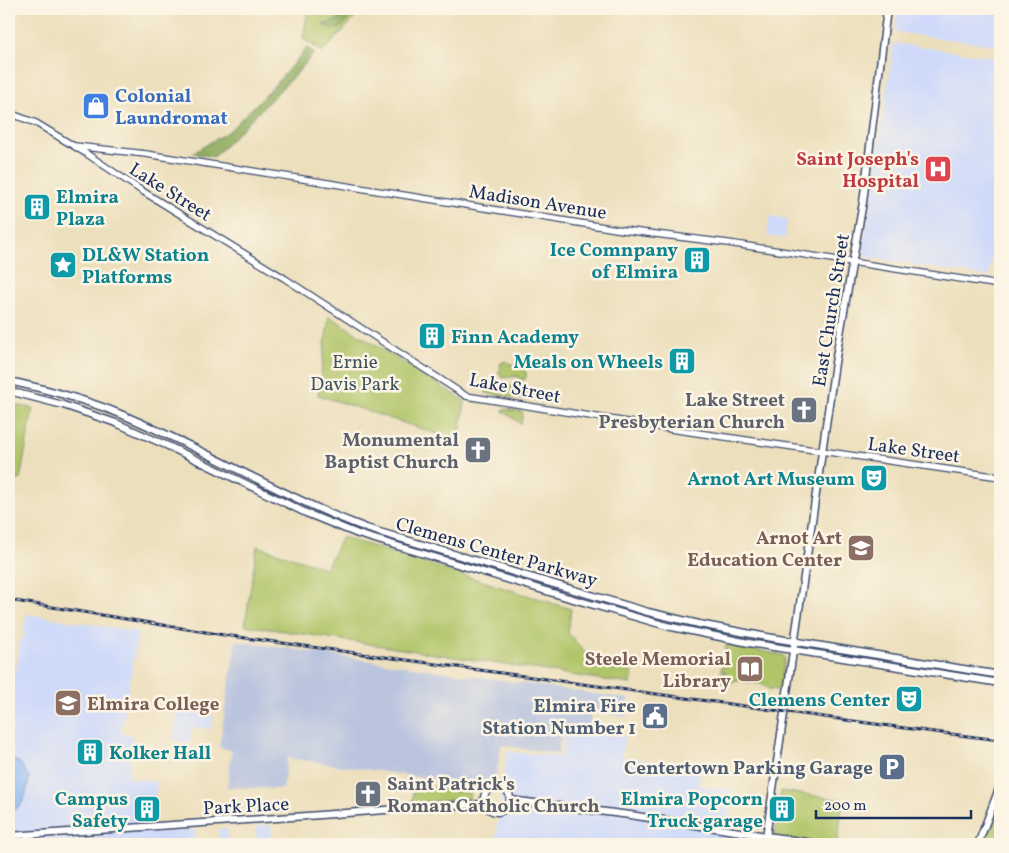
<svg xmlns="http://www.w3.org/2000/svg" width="1009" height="853" viewBox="0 0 1009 853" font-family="Vollkorn,serif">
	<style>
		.built { fill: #cfdafa }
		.industrial { fill: #bac4de }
		.green { fill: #b0c468; stroke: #667a63 }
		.forest { fill: #8caa5c; stroke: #546c5d }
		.water { fill: #8bbaf6; stroke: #5374aa }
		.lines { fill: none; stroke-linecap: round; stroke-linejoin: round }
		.secondary-casing { stroke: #3a496c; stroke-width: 8 }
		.primary-casing { stroke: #3a496c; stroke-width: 9 }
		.secondary { stroke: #fff; stroke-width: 5.5 }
		.primary { stroke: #fff; stroke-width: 6 }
		.rail-casing { stroke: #1b2f5e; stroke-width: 3 }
		.rail { stroke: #fcf5e5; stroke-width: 1; stroke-dasharray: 4; stroke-linecap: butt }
		.labels { text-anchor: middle; stroke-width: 5; stroke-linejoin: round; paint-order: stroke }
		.shop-label { font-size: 19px; font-weight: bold; fill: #366cbe; stroke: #fcf5e5; text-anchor: start }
		.health-label { font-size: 19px; font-weight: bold; fill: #be3a42; stroke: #fcf5e5; text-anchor: end }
		.street-label { font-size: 19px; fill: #1b2f5e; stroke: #fcf5e5 }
		.culture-label { font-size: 19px; font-weight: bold; fill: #0d838f; stroke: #fcf5e5; text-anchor: end }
		.park-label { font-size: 19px; fill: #405460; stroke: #fcf5e5 }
		.worship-label { font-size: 19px; font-weight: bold; fill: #5b616d; stroke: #fcf5e5; text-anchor: end }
		.education-label { font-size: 19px; font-weight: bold; fill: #785e54; stroke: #fcf5e5; text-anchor: end }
		.service-label { font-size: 19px; font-weight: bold; fill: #4e5e75; stroke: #fcf5e5; text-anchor: end }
	</style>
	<rect width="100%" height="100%" fill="#fcf5e5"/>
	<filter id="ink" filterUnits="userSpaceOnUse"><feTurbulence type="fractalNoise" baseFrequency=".02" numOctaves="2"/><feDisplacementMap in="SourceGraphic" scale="10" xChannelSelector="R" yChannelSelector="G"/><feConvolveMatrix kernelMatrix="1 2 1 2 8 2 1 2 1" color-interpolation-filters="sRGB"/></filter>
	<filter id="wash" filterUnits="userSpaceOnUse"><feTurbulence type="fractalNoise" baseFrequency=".0096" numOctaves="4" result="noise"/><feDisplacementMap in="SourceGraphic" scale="20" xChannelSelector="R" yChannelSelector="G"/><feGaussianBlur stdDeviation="1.12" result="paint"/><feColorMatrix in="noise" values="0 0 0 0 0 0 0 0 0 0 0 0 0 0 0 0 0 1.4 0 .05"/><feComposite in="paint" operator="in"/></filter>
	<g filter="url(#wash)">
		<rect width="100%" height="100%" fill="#ecdfbc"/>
		<g class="built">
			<path d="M898,9H1000V46L895,32Z"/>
			<path d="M894,43L1000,58V204L989,277L867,257L863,250Z"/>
			<path d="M770,216L787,219L785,238L767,236Z"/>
			<path d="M26,614L138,632L121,733L133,735L128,778L157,782L149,833L196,829L193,844H9V673H16L20,639H23Z"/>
			<path d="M178,710L213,715L211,729L192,727L190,743L173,740Z"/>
			<path d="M565,730L625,737L621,756L701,769L698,786L733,789L727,835L771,843V844H495L507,751L561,757Z"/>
			<path d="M271,825L272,844H257L255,826Z"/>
			<path d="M227,828L228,844H219L218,829Z"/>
		</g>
		<path class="industrial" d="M236,641L629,699L626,717L591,712L589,732L562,728L558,754L501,745L496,780H489L485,782L482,786L287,758L283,789L227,787L232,750L219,748Z"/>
		<g class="green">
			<path d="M308,9H363L323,52L303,39Z"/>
			<path d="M329,316L465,401L459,441L318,395Z"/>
			<path d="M506,361L510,364L517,365L520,362L525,363L526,366L524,370L526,373V377L524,380L519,378L518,376L502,378V375L498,373V372L501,370L500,366L501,363Z"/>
			<path d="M487,383L507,386L505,396L486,393Z"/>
			<path d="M509,386L529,389L527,400L507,397Z"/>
			<path d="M9,404L33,408L20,480L9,478Z"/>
			<path d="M504,409L523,412L521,424L503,411Z"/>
			<path d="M342,537L571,609L568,633L599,667L633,672L631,684L245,625L257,546L326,568Z"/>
			<path d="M726,645L783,655L785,658L780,690L769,689L762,684L736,680L727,684L720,683L721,672L725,673V671L721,670L722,666L726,667L727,663L722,662Z"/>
			<path d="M414,785L470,793L469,799L412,803Z"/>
			<path d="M781,791L843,800L837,844H773Z"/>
			<path d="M1000,798V844H984Z"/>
		</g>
		<g class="forest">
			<path d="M352,9H363C359,11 355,13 352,15C339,27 343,34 323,25L343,18Z"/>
			<path d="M307,48L314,53L298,72L214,157L193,153L229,131L271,89Z"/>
		</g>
		<path class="water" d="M14,760L20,763L29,777C27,790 26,803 14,810L11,809L9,806V766Z"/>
	</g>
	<g filter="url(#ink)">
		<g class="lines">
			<g class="secondary-casing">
				<g id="secondary">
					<path d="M9,113L36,123L87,154L139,189L284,278L466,396L677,430L1000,477"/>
					<path d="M75,146L146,154L623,230L728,243L1000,285"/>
				</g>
			</g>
			<g class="primary-casing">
				<g id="primary">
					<path d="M9,381C46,389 83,399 118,413C187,441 252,479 320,509C335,516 351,522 366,528L648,612L699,624L767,637L1000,675"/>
					<path d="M9,391L63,405L116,423L168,446L306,513L358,534L566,597L667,626L749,643L1000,683"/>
					<circle cx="497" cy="799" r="13"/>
					<path d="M510,800L630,815L819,844"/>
					<path d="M9,836L307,816L411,808L484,804"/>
					<path d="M765,844L835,363L863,202L887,9"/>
					<path d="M978,844L1000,786"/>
				</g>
			</g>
			<use href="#secondary" class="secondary"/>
			<use href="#primary" class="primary"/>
			<g class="rail-casing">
				<path id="rail" d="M9,600L224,635L934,732L1000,740"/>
			</g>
			<use href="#rail" class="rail"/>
		</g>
	</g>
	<defs>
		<g id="shop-square" transform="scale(1.4375)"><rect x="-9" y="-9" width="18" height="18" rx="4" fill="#3f7fe0" stroke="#fcf5e5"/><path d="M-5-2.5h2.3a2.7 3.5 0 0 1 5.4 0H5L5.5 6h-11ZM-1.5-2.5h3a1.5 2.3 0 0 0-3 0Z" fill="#fff"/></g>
		<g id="hospital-square" transform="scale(1.4375)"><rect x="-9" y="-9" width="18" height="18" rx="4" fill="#e0444e" stroke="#fcf5e5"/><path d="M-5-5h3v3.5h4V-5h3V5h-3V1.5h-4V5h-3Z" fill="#fff"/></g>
		<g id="building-square" transform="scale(1.4375)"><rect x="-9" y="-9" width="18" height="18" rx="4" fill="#0f9aa8" stroke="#fcf5e5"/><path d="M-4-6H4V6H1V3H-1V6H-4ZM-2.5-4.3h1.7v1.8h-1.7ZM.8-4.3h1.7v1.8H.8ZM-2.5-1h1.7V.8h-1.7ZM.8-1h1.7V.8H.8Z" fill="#fff"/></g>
		<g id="sight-square" transform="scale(1.4375)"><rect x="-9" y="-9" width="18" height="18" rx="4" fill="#0f9aa8" stroke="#fcf5e5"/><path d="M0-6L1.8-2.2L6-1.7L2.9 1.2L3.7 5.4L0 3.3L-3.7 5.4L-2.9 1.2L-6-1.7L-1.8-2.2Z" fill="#fff"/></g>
		<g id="church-square" transform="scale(1.4375)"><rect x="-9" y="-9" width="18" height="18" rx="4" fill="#6b7280" stroke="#fcf5e5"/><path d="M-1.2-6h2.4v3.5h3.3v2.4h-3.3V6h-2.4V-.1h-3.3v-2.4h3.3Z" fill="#fff"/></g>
		<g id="theatre-square" transform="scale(1.4375)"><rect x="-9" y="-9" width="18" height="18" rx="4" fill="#0f9aa8" stroke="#fcf5e5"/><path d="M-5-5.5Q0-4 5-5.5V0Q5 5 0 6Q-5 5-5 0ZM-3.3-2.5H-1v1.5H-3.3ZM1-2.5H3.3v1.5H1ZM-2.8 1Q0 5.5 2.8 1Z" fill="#fff"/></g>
		<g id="school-square" transform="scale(1.4375)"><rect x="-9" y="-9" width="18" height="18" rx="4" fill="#8d6e63" stroke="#fcf5e5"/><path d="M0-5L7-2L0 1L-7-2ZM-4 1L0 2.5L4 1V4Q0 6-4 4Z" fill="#fff"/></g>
		<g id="library-square" transform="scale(1.4375)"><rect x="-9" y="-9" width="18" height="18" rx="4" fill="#8d6e63" stroke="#fcf5e5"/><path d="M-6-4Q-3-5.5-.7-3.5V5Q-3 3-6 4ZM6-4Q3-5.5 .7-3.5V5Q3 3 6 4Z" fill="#fff"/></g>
		<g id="university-square" transform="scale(1.4375)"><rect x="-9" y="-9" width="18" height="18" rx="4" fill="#8d6e63" stroke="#fcf5e5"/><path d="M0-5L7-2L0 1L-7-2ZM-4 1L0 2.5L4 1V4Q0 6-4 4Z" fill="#fff"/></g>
		<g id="civic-square" transform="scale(1.4375)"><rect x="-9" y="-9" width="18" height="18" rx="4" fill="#5c6f8a" stroke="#fcf5e5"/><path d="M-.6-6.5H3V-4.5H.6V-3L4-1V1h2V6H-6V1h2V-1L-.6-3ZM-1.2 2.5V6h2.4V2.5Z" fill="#fff"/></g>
		<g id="parking-square" transform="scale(1.4375)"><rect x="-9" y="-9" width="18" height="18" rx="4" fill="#5c6f8a" stroke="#fcf5e5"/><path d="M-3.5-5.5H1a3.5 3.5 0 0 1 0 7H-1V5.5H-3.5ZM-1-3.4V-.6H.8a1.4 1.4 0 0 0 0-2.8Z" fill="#fff"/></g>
	</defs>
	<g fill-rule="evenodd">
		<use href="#shop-square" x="96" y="106"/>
		<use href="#hospital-square" x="938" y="169"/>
		<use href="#building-square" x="37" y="207"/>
		<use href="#building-square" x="697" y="260"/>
		<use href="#sight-square" x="63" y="265"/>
		<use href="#building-square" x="432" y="336"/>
		<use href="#building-square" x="682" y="361"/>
		<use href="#church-square" x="804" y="410"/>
		<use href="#church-square" x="478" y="450"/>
		<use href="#theatre-square" x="874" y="478"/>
		<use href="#school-square" x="861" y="548"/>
		<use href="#library-square" x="750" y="669"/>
		<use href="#theatre-square" x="909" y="699"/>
		<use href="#university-square" x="68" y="703"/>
		<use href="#civic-square" x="655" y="716"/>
		<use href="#building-square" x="90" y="752"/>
		<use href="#parking-square" x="892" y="767"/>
		<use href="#church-square" x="368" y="794"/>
		<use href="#building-square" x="147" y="809"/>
		<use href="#building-square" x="782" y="809"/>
	</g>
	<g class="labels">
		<g class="shop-label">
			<text x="115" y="102">Colonial<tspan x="115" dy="22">Laundromat</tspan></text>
		</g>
		<g class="health-label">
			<text x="919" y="165">Saint Joseph's<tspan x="919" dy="22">Hospital</tspan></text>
		</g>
		<g class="street-label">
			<text transform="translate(171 191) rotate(32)" y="7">Lake Street</text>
			<text transform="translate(538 201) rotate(9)" y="7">Madison Avenue</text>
			<text transform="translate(830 310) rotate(-81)" y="7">East Church Street</text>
			<text transform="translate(515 387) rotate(11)" y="7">Lake Street</text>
			<text transform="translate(914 449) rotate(8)" y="7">Lake Street</text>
			<text transform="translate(497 551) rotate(16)" y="7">Clemens Center Parkway</text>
			<text transform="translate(246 805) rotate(-3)" y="7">Park Place</text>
		</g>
		<g class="culture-label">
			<text x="56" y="203" text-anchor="start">Elmira<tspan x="56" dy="22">Plaza</tspan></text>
			<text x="678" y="256">Ice Comnpany<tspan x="678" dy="22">of Elmira</tspan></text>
			<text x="82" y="261" text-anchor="start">DL&amp;W Station<tspan x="82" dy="22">Platforms</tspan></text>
			<text x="451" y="343" text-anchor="start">Finn Academy</text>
			<text x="663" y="368">Meals on Wheels</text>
			<text x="855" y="485">Arnot Art Museum</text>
			<text x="890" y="706">Clemens Center</text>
			<text x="109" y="759" text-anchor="start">Kolker Hall</text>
			<text x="128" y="805">Campus<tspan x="128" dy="22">Safety</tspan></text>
			<text x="763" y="805">Elmira Popcorn<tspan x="763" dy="22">Truck garage</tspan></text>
		</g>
		<g class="park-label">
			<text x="355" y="368">Ernie<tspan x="355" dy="22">Davis Park</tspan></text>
		</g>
		<g class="worship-label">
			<text x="785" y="406">Lake Street<tspan x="785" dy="22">Presbyterian Church</tspan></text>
			<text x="459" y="446">Monumental<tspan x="459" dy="22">Baptist Church</tspan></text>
			<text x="387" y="790" text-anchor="start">Saint Patrick's<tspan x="387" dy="22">Roman Catholic Church</tspan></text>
		</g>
		<g class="education-label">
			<text x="842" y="544">Arnot Art<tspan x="842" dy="22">Education Center</tspan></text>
			<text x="731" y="665">Steele Memorial<tspan x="731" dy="22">Library</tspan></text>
			<text x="87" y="710" text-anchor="start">Elmira College</text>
		</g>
		<g class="service-label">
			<text x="636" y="712">Elmira Fire<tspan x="636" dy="22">Station Number 1</tspan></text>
			<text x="873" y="774">Centertown Parking Garage</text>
		</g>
	</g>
	<rect width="1009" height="853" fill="none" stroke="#fcf5e5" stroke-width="30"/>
	<path d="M816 810v8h155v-8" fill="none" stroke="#1b2f5e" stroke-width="2.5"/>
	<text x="824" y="810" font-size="15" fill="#1b2f5e" stroke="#fcf5e5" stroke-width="4" paint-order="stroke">200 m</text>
</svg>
